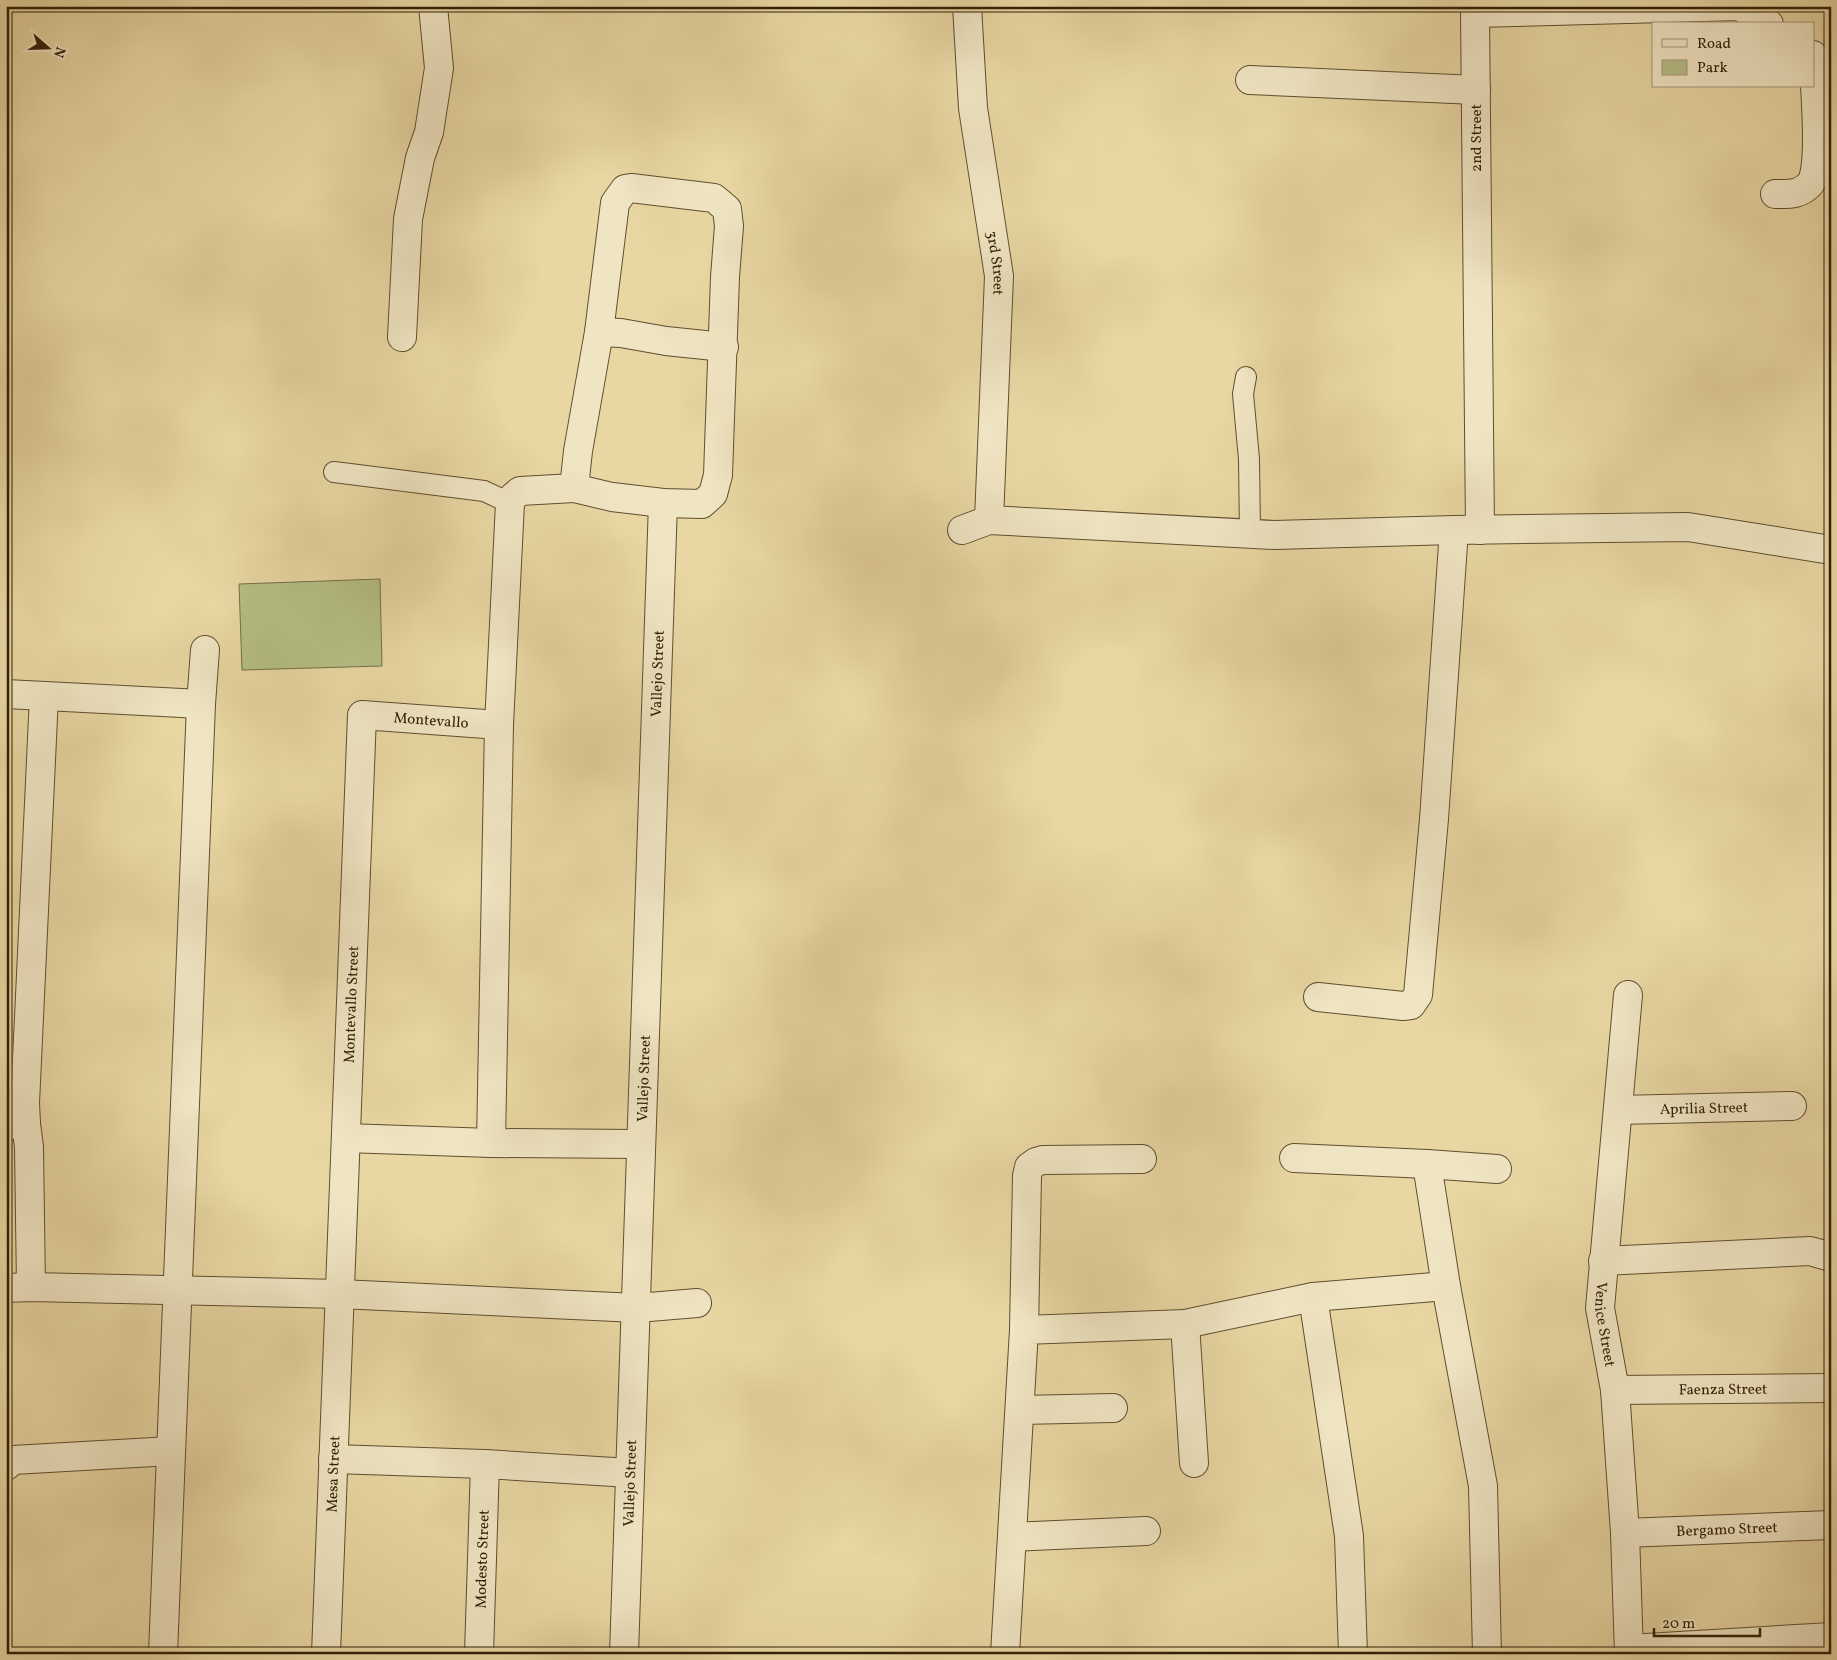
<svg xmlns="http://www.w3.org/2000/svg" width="1837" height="1660" viewBox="0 0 1837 1660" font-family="Vollkorn,serif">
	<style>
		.green { fill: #b5be86; stroke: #746f46 }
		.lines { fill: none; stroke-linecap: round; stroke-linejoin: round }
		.service-casing { stroke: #604e2e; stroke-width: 22 }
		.minor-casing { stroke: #604e2e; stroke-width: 30 }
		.tertiary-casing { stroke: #604e2e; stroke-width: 30 }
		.service { stroke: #f0e5c3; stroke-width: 20 }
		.minor { stroke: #f0e5c3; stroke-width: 28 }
		.tertiary { stroke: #f0e5c3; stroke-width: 28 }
		.labels { text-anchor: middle; stroke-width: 4; stroke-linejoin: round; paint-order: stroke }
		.street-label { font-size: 15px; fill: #322007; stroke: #f0e5c3 }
	</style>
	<rect width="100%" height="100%" fill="#e8d7a3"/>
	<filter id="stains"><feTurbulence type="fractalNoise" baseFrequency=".004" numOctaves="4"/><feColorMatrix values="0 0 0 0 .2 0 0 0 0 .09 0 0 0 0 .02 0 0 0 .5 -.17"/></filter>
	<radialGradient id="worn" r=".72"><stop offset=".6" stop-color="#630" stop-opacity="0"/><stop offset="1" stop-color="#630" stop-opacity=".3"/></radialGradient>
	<path class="green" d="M380,579L382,666L242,670L239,584Z"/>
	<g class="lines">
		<g class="service-casing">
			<g id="service">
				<path d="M1246,377L1243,394L1249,459L1250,534"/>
				<path d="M334,472L484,491L510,503"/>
			</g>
		</g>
		<g class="minor-casing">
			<g id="minor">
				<path id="s1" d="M967,6L973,108L999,276L989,520"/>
				<path d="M1741,7L1769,24"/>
				<path d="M1250,80L1476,90"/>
				<path d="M1775,194C1789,194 1800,195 1810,184C1823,171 1814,77 1813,55"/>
				<path d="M599,332L621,333L666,341L724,347"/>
				<path d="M402,337L408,219L420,158L429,132L439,68L433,6"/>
				<path d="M962,530L989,520L1274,535L1454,530L1688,527L1831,550"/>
				<path d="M1480,530L1475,13L1741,6"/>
				<path d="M6,694L201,704"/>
				<path d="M1318,997L1403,1006L1411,1005L1418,995L1434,819L1454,530"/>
				<path id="s2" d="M1618,1110L1792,1106"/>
				<path d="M26,1124L29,1147L31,1287"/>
				<path d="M6,1125L26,1124L25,1103L44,696"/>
				<path d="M346,1138L491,1143L641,1144"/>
				<path d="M491,1143L499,725L510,503L513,497L520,491L574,488L612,497L663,503L702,504L713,494L718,475L725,277L729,226L727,209L714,198L631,188L625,189L615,203L599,332L578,451L574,488"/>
				<path d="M1294,1158L1427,1164L1497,1169"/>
				<path d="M1603,1261L1810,1251L1831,1257"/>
				<path d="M6,1288L31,1287L340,1294L637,1308L697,1303"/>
				<path d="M1313,1297L1349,1536L1353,1654"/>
				<path d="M1185,1324L1194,1463"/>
				<path d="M1024,1330L1027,1176L1029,1167L1036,1162L1043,1160L1142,1159"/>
				<path id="s3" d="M1615,1390L1831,1388"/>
				<path d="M1020,1410L1113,1408"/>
				<path d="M333,1459L485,1464L630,1473"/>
				<path d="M6,1466L13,1460L171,1451"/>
				<path id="s4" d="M1625,1533L1831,1525"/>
				<path d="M1012,1537L1146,1531"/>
				<path d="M1629,1649L1831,1637"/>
				<path d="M163,1654L201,704L205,650"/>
				<path id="s5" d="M326,1654L362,715L499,725"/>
				<path id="s6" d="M479,1654L485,1464"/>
				<path id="s7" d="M624,1654L663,503"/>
				<path d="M1005,1654L1024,1330L1185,1324L1313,1297L1446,1286"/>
			</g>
		</g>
		<g class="tertiary-casing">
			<g id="tertiary">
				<path id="s8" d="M1628,995L1600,1308L1615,1390L1625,1533L1629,1654"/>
				<path d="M1427,1164L1446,1286L1483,1486L1487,1654"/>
			</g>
		</g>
		<use href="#service" class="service"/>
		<use href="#minor" class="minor"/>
		<use href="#tertiary" class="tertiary"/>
	</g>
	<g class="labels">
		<g class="street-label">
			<text transform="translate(1476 138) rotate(-90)" y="5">2nd Street</text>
			<text dy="5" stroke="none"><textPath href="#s1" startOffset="259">3rd Street</textPath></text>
			<text dy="5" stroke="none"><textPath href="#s7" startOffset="981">Vallejo Street</textPath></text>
			<text dy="5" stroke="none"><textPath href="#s5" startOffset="1009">Montevallo</textPath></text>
			<text dy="5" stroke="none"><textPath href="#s5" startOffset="650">Montevallo Street</textPath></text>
			<text dy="5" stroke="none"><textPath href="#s7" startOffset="576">Vallejo Street</textPath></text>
			<text dy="5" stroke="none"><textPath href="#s2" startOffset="86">Aprilia Street</textPath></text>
			<text dy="5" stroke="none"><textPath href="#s8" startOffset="331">Venice Street</textPath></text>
			<text dy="5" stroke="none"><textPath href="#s3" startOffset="108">Faenza Street</textPath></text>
			<text dy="5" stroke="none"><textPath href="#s5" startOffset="180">Mesa Street</textPath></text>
			<text dy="5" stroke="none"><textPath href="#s7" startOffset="171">Vallejo Street</textPath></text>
			<text dy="5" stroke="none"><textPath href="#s4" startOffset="102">Bergamo Street</textPath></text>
			<text dy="5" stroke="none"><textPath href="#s6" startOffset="95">Modesto Street</textPath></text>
		</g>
	</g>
	<rect width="1837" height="1660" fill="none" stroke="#e8d7a3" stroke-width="25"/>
	<rect x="8" y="8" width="1822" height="1645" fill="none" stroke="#322007" stroke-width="2.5"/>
	<rect x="12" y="12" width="1812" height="1635" fill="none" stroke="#322007"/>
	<rect x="1652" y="22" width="162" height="65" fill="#f0e5c3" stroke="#a49678"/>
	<rect x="1662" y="39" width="25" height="8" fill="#f0e5c3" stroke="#a49678"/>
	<text x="1697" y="48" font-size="15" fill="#322007">Road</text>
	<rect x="1662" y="60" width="25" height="15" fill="#b5be86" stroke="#a49678"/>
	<text x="1697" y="72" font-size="15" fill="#322007">Park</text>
	<g transform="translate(48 48) rotate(110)" stroke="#f0e5c3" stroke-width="4" paint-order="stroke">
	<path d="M0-4L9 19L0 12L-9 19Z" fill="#322007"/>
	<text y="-8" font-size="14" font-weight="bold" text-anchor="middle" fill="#322007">N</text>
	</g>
	<path d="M1654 1628v8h106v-8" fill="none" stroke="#322007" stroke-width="2.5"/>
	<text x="1662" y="1628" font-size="15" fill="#322007" stroke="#f0e5c3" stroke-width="4" paint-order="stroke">20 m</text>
	<rect width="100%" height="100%" filter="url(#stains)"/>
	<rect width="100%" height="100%" fill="url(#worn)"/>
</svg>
